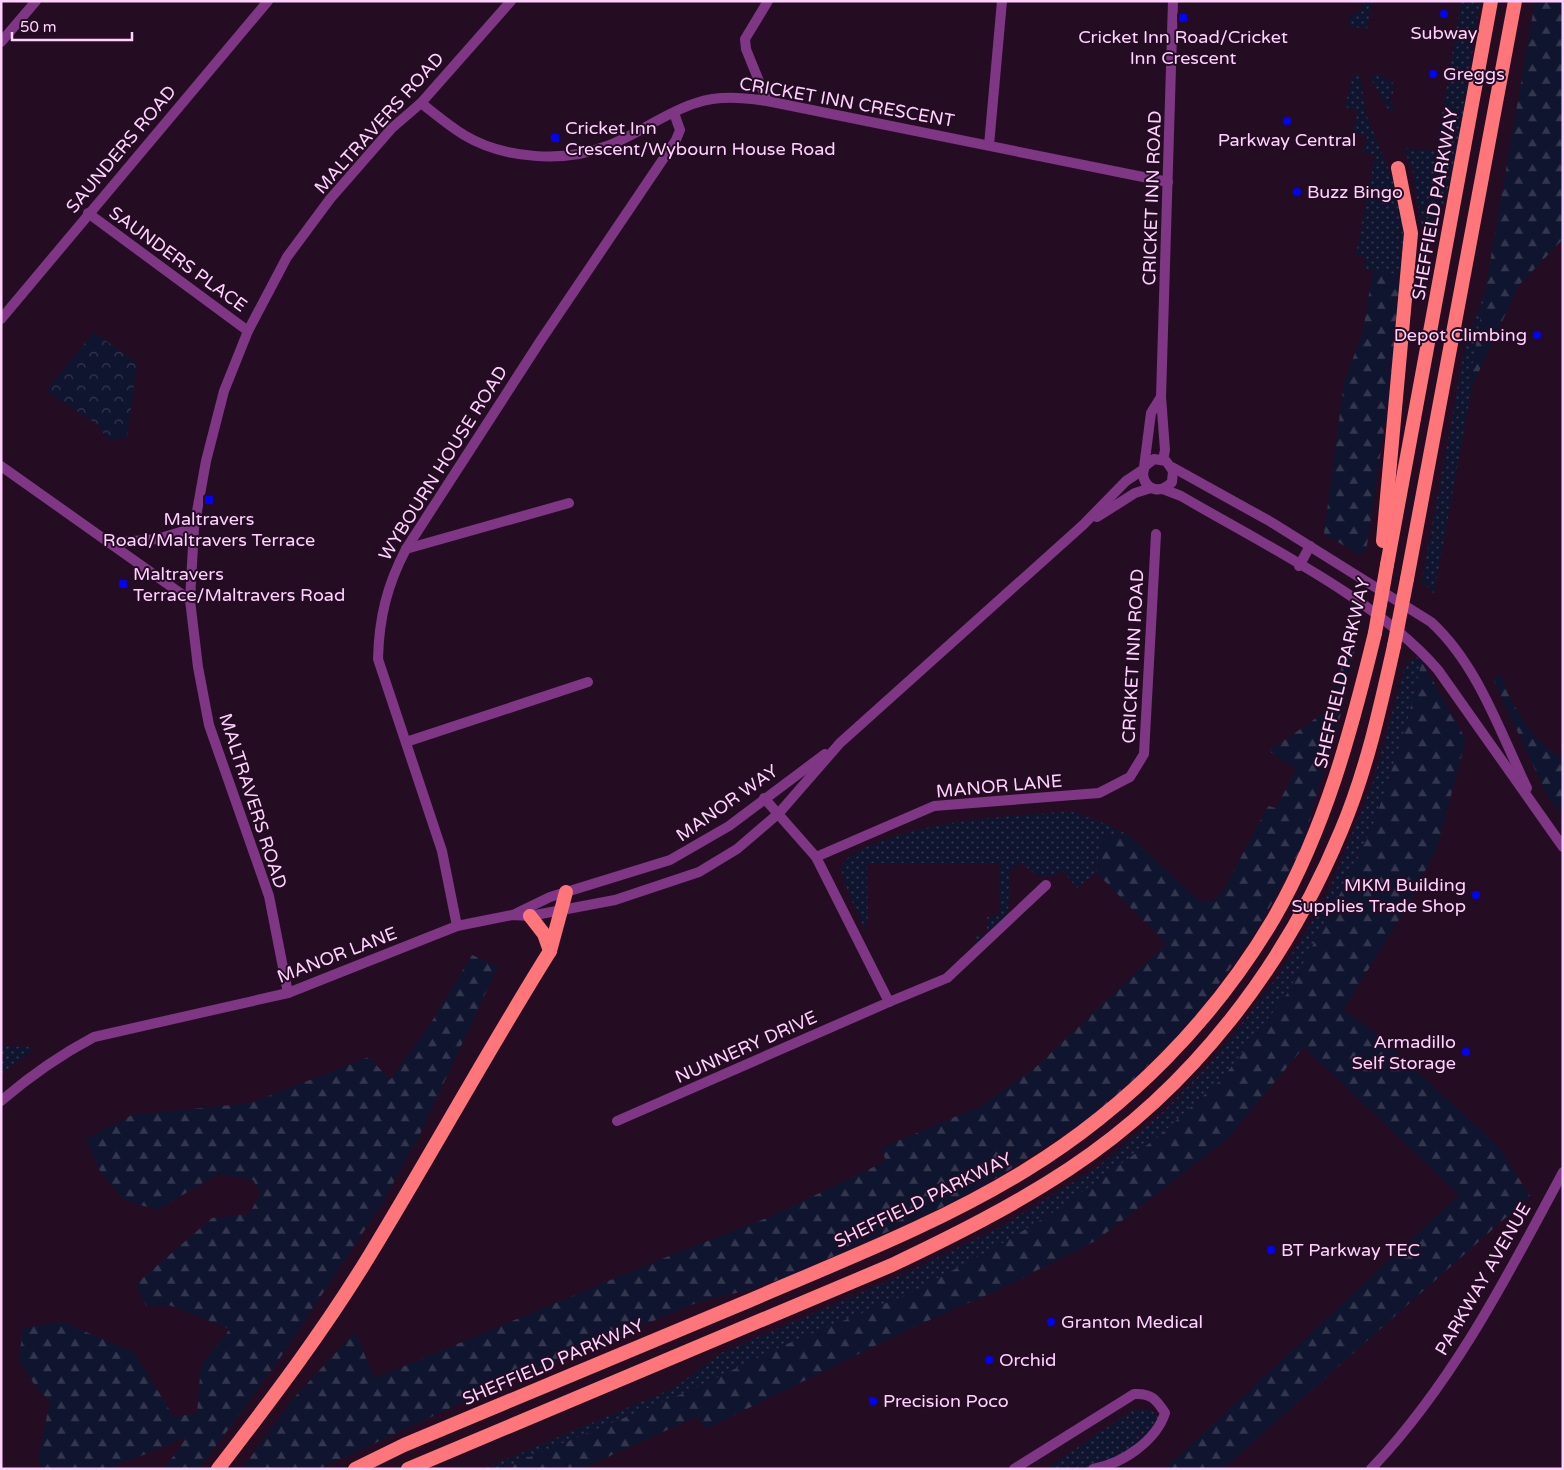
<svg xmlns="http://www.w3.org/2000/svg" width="1564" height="1470" viewBox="0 0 1564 1470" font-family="'Varela Round',sans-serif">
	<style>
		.grass { fill: url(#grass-dots) }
		.forest { fill: url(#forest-firs) }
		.park { fill: url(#park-crowns) }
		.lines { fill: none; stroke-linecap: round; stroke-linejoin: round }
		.minor { stroke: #7f3685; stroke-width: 10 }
		.tertiary { stroke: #7f3685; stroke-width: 10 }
		.trunk { stroke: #ff767a; stroke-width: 14 }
		.trunk-bridge { stroke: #ff767a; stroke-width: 14 }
		.poi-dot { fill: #0003fc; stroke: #240d23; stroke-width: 2 }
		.labels { text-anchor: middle; stroke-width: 4; stroke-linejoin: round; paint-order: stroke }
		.poi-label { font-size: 18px; fill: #ffd1ff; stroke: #240d23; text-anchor: start }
		.street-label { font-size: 18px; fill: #ffd1ff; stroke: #240d23 }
	</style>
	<defs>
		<pattern id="grass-dots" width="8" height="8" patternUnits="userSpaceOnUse" patternTransform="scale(1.25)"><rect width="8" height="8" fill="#10152f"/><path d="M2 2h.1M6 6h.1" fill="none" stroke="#34364e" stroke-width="1.8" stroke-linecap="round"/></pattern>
		<pattern id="forest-firs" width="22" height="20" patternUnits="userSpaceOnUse" patternTransform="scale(1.25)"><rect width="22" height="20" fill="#10152f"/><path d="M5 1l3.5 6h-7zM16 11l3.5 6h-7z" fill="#34364e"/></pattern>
		<pattern id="park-crowns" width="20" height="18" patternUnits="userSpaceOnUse" patternTransform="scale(1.25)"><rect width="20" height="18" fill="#10152f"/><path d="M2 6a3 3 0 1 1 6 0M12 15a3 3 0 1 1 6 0" fill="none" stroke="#34364e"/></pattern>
	</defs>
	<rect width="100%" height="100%" fill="#240d23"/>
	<g class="grass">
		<path d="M1364,1H1372L1367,29L1348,26L1350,16L1360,11Z"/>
		<path d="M1461,1H1480L1461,128L1446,198L1431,235L1424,234L1421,226L1413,173L1404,148L1436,151Z"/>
		<path d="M1378,73L1393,83L1394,91L1390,99L1394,110L1390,113L1371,79V76Z"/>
		<path d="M1353,74L1360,76L1366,114L1399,195L1403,229L1402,275L1364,269L1366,257L1356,255L1375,155L1363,152L1367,137L1353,133L1358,110L1345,107Z"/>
		<path d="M1485,291L1469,385L1472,386L1434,594L1422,580L1465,347Z"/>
		<path d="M1416,657L1422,661L1407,722L1376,818L1350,875L1287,994L1222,1079L1158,1137L1059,1209L993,1249L908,1294L787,1344L689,1391L501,1469H483L674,1388L721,1353L895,1278L1002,1226L1096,1168L1163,1112L1207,1067L1236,1031L1277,977L1307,930L1329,890L1373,782L1405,666Z"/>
		<path d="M1070,811L1106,824L1128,835L1102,834L1096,872L1077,888L1062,870C1044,882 1036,876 1021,862L1010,870L1008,916L977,944L976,936L987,934V917L999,916V863H867L868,917L865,930C860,918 839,877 842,866C846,855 859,851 869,846C933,819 1002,817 1070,811Z"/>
		<path d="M1,1046L31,1047L34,1049L1,1074Z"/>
		<path d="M1134,1409L1150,1410L1159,1416V1427C1144,1441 1113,1466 1093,1469C1078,1470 1061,1469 1046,1469Z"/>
	</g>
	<g class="forest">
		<path d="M1535,1H1563V239L1519,285L1475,380L1472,386L1469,385Z"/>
		<path d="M1373,270L1402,275L1398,334L1366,552L1363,550L1362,556L1324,534L1344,383L1363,331Z"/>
		<path d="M1350,638L1357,640L1347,682L1345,700L1300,853L1254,935L1191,1023L1133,1080L1092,1117L995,1179L947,1205L792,1275L749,1290L701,1301L495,1387L320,1469H242L292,1400L355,1332L374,1377L390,1372L659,1260L772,1216L886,1161L881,1148L983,1105L1037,1066L1166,944L1096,872L1102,834L1128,835L1200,901H1212L1223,891L1268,806L1276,808L1296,770L1269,751L1329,709Z"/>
		<path d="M1422,661L1465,738V743L1437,848L1402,915L1343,1010L1369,1027L1499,1147L1530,1196L1225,1467L1226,1469H1165L1459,1195L1304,1047L1227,1139L1097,1240L996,1291L909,1329L706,1429L698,1416L581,1469H501L689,1391L787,1344L908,1294L993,1249L1059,1209L1158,1137L1222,1079L1287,994L1350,875L1376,818L1407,722Z"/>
		<path d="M1501,673C1509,704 1533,739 1559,758L1563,739V815L1548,797L1493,679Z"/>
		<path d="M472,955L498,966L420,1134L383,1202L272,1370L199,1469H164L187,1437L109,1469H43L38,1460L50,1401L37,1389L19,1359L23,1328L62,1322L134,1352L174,1417L197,1413L201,1365L230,1329L169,1305L146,1306L136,1284L212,1218L249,1214L261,1193L253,1180L218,1174L157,1210L124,1200L100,1171L86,1139L132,1115L251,1103L369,1057L390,1080L431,1023Z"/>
	</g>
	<path class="park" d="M94,332L137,363L127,437L117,440L107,439L98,425L46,391Z"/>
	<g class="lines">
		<g class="minor">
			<path d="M1,42L36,1"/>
			<path d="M767,101L746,49L745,39L768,1"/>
			<path d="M421,103C435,114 449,126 464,135C504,159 564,163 607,146C637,135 666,112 696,103C720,95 743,98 767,101L1168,182"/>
			<path d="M989,145L1002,1"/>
			<path d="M88,213L248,331"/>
			<path d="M1,319L268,1"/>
			<path d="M1,466L190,600"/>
			<path d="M109,543L157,539L194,528"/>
			<path d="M406,549L569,503"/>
			<path d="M406,742L588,682"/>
			<path d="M764,798L816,857L889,1002"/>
			<path d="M816,857L934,806L1099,793L1130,777L1144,754L1156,534"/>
			<path d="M457,926L442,851L378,659C379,618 387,585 406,549L541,340L676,140L680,130L674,113"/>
			<path d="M288,993L269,896L209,725L198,667L190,600L194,528L206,461L224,391L248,331L287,257L330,199L392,128L421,103L511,1"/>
			<path d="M617,1121L889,1002L947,978L1046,885"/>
			<path d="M1014,1469L1134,1394C1151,1393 1156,1399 1165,1413C1156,1441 1122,1464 1093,1469"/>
			<path d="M1371,1469C1453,1383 1508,1275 1563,1172"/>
		</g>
		<g class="tertiary">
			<path d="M1163,460L1165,450L1161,397L1173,1"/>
			<path d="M1145,466L1154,459L1166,461L1173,471L1172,482C1161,494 1146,491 1143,475L1151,413L1161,397"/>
			<path d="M1172,467L1271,522L1431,622C1478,665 1500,732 1527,788"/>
			<path d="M1163,489L1181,496C1263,544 1377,599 1438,670L1563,847"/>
			<path d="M1097,517L1135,493L1151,488"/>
			<path d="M1299,566L1310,546"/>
			<path d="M515,914L550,897L670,860L729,826L825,754"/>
			<path d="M1,1101C30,1076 60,1055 94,1037L288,993L457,926L512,915L530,916L615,900L699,872L737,849L779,813L840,743L1083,525L1126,481L1144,469"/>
		</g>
		<g class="trunk">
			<path d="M1383,541L1411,233L1398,168"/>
			<path d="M1387,565L1491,1"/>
			<path d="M1407,579L1515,1"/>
			<path d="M550,951L566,892"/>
			<path d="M218,1469C272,1399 325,1329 371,1253C432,1153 488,1050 550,951L544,934L530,916"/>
			<path d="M355,1469L404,1445C518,1397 632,1350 746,1302C841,1261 938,1224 1026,1170C1127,1108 1214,1020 1274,918C1325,829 1351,732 1375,633"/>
			<path d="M408,1469L892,1265C953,1236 1013,1206 1069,1169C1192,1088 1285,966 1341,831C1366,772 1380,709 1394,646"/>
		</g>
		<g class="trunk-bridge">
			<path d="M1375,633L1387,565"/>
			<path d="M1394,646L1407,579"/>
		</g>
	</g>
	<g class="poi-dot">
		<circle cx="1444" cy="14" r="5"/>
		<rect x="1178" y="13" width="10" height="10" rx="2.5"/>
		<circle cx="1433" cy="74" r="5"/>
		<circle cx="1287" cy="121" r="5"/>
		<rect x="550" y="133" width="10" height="10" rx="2.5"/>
		<circle cx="1297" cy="192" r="5"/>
		<circle cx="1537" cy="335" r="5"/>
		<rect x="204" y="495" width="10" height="10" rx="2.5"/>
		<rect x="118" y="579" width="10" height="10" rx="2.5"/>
		<circle cx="1476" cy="895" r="5"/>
		<circle cx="1466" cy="1052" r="5"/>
		<circle cx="1271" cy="1250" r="5"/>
		<circle cx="1051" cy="1322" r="5"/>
		<circle cx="989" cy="1360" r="5"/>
		<circle cx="873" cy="1401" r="5"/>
	</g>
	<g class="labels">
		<g class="poi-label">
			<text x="1444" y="39" text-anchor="middle">Subway</text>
			<text x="1183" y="43" text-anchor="middle">Cricket Inn Road/Cricket<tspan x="1183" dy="21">Inn Crescent</tspan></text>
			<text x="1443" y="80">Greggs</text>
			<text x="565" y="134">Cricket Inn<tspan x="565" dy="21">Crescent/Wybourn House Road</tspan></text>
			<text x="1287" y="146" text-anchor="middle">Parkway Central</text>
			<text x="1307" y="198">Buzz Bingo</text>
			<text x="1527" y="341" text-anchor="end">Depot Climbing</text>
			<text x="209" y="525" text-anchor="middle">Maltravers<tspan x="209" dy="21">Road/Maltravers Terrace</tspan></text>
			<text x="133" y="580">Maltravers<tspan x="133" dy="21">Terrace/Maltravers Road</tspan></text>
			<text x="1466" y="891" text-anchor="end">MKM Building<tspan x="1466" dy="21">Supplies Trade Shop</tspan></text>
			<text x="1456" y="1048" text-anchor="end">Armadillo<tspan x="1456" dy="21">Self Storage</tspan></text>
			<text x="1281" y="1256">BT Parkway TEC</text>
			<text x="1061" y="1328">Granton Medical</text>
			<text x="999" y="1366">Orchid</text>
			<text x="883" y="1407">Precision Poco</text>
		</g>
		<g class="street-label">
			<text transform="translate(847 102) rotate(10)" y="6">CRICKET INN CRESCENT</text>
			<text transform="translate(379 123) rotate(-48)" y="6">MALTRAVERS ROAD</text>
			<text transform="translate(121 149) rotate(-50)" y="6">SAUNDERS ROAD</text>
			<text transform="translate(1152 198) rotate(-88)" y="6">CRICKET INN ROAD</text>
			<text transform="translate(1435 204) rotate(-80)" y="6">SHEFFIELD PARKWAY</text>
			<text transform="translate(178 259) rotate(36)" y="6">SAUNDERS PLACE</text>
			<text transform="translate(443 463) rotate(-58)" y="6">WYBOURN HOUSE ROAD</text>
			<text transform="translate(1133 656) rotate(-87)" y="6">CRICKET INN ROAD</text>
			<text transform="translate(1342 673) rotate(-77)" y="6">SHEFFIELD PARKWAY</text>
			<text transform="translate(999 786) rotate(-5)" y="6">MANOR LANE</text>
			<text transform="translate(253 801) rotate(72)" y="6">MALTRAVERS ROAD</text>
			<text transform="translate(727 803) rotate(-35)" y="6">MANOR WAY</text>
			<text transform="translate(337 955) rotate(-21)" y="6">MANOR LANE</text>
			<text transform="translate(746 1047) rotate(-24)" y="6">NUNNERY DRIVE</text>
			<text transform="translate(923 1200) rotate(-26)" y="6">SHEFFIELD PARKWAY</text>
			<text transform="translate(1483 1279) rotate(-60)" y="6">PARKWAY AVENUE</text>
			<text transform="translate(553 1362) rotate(-23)" y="6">SHEFFIELD PARKWAY</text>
		</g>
	</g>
	<rect width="1564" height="1470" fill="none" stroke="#ffd1ff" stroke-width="5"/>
	<path d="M12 32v8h120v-8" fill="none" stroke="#ffd1ff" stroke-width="2.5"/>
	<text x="20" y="32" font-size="15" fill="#ffd1ff" stroke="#240d23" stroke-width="4" paint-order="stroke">50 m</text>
</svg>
